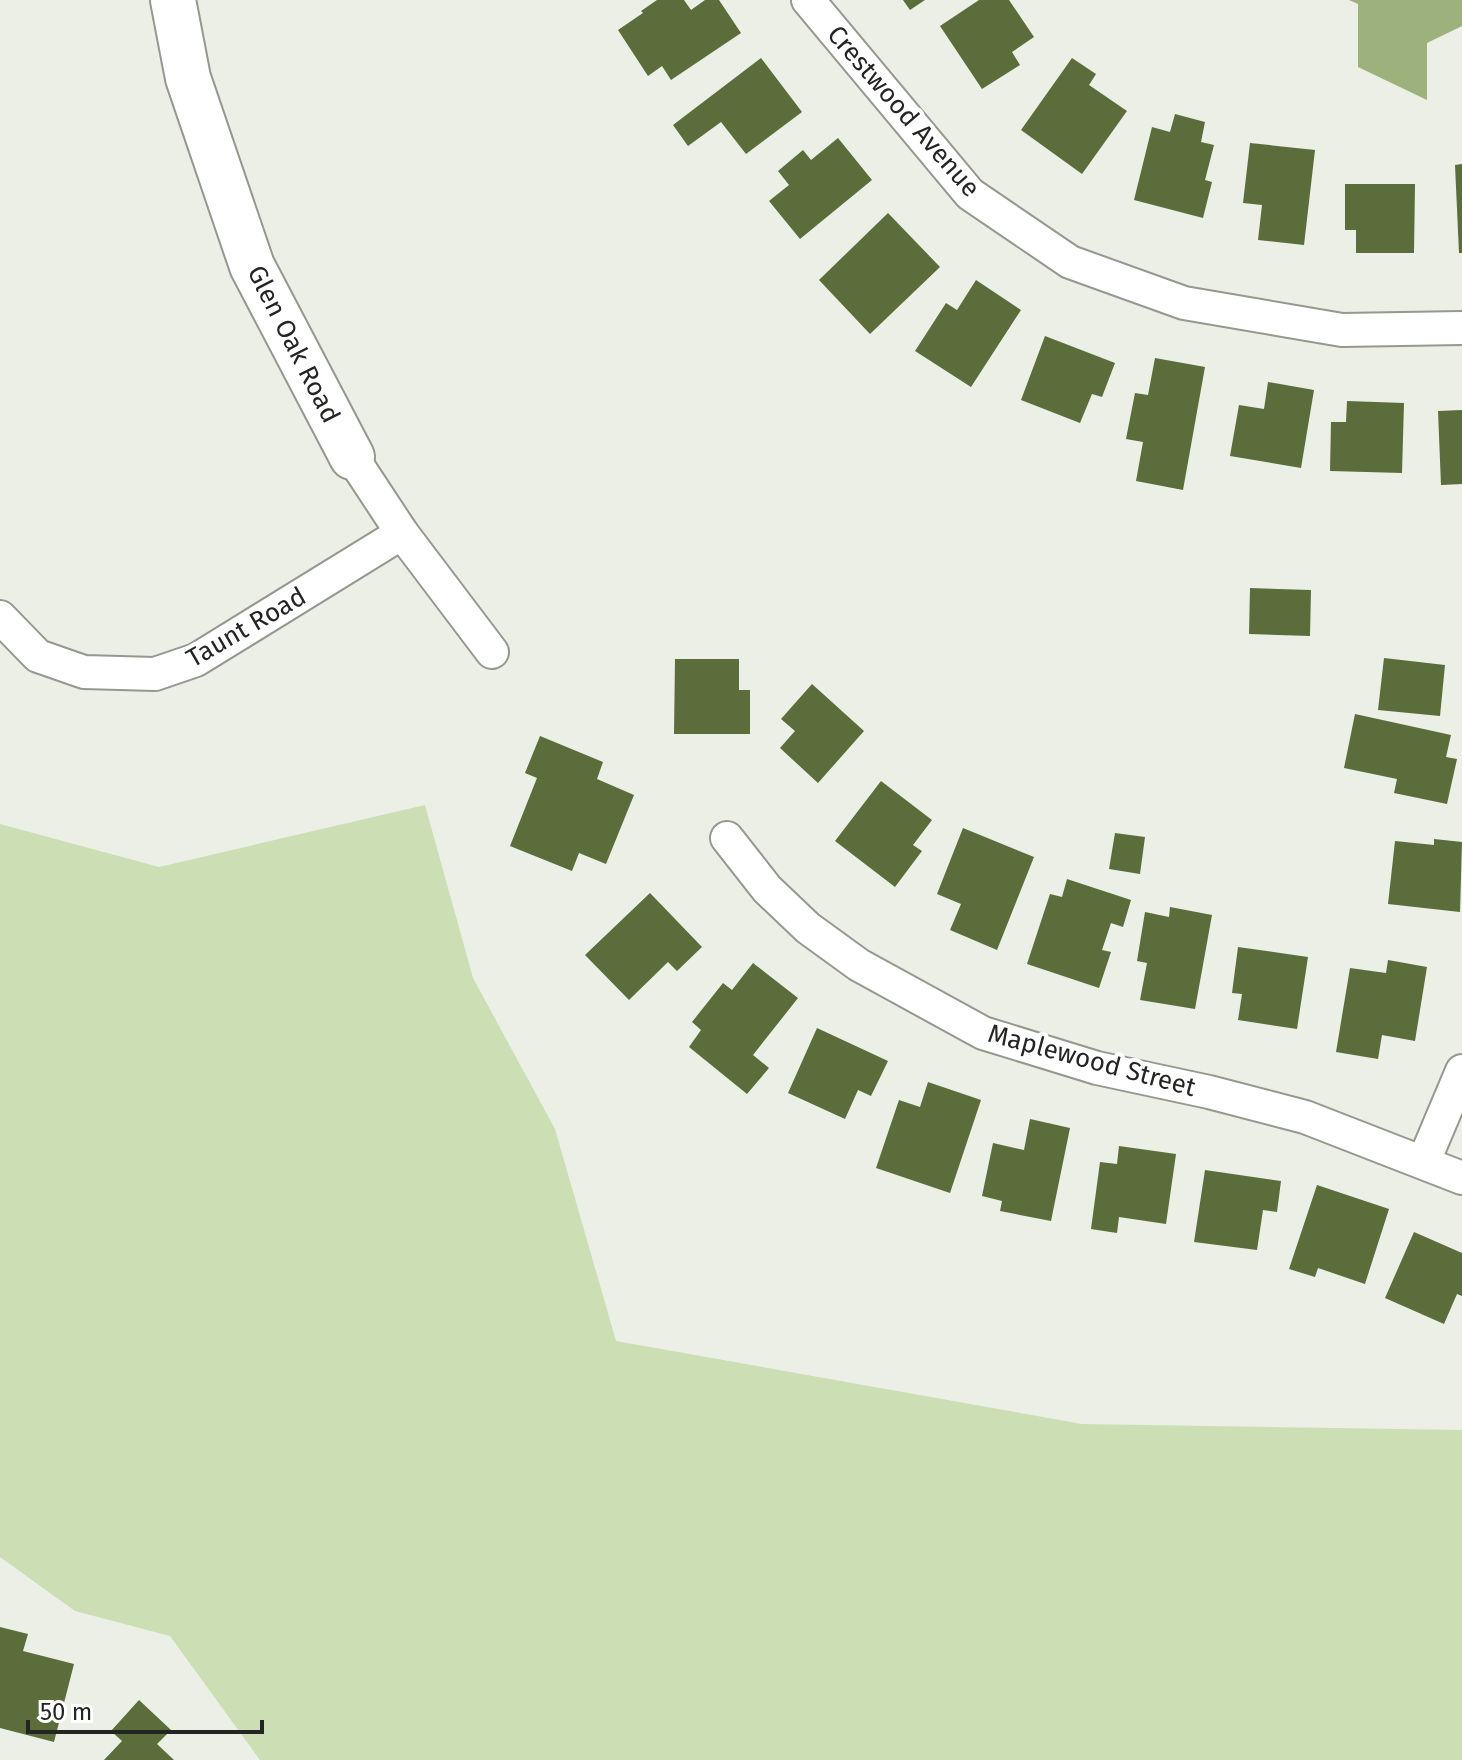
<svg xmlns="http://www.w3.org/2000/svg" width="1462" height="1760" viewBox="0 0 1462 1760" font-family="'Fira Sans',sans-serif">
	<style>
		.green { fill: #ccdeb4 }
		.forest { fill: #9cb17c }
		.building { fill: #5a6d3b }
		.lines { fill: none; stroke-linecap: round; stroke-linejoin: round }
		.street-casing { stroke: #94988f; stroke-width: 36 }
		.secondary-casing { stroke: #94988f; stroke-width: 48 }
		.street { stroke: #fff; stroke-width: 32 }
		.secondary { stroke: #fff; stroke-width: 44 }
		.labels { text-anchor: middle; stroke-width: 8; stroke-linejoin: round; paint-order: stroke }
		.street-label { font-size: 26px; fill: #232522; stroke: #fff }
	</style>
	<rect width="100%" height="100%" fill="#ebefe6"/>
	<path class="green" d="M425,805L473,978L555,1129L616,1341L1082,1424L1462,1430V1760H260L170,1636L75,1611L0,1557V824L159,867Z"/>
	<path class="forest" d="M1349,0H1462V26L1427,43V100L1358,67V4Z"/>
	<g class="building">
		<path d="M657,0H684L691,10L705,0H719L741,33L671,80L662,66L648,76L618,30L643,13L641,11Z"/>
		<path d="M903,0H925L910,10Z"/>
		<path d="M979,0H1009L1034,37L1012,52L1020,65L982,89L940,26Z"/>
		<path d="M761,58L802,112L746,154L721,122L688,146L673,125Z"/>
		<path d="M1072,58L1096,74L1089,85L1127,111L1082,174L1021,130Z"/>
		<path d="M1175,114L1205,122L1201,142L1214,145L1205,180L1212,182L1203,218L1134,200L1152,127L1170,132Z"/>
		<path d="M838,138L872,180L800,239L769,201L789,185L778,171L803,150L811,160Z"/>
		<path d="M1250,143L1315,150L1304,245L1258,240L1262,205L1243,203Z"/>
		<path d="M1462,164V253H1459L1455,165Z"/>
		<path d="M1345,184H1415L1414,253H1356V230H1345Z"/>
		<path d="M888,213L940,267L870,334L819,280Z"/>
		<path d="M976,280L1021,310L971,387L915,351L946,303L957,310Z"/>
		<path d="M1045,336L1115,363L1102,397L1092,394L1080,423L1021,400Z"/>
		<path d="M1155,358L1205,367L1183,490L1136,481L1143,442L1126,439L1135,393L1148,395Z"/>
		<path d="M1268,382L1314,390L1301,468L1230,456L1239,405L1264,409Z"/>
		<path d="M1347,401L1404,403L1402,473L1330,471L1331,422H1346Z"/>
		<path d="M1462,410V484L1441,485L1438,411Z"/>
		<path d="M1250,588L1311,590L1310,636L1249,634Z"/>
		<path d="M1384,658L1445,665L1440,716L1378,710Z"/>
		<path d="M675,659H739V690H750V734H674Z"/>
		<path d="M812,684L864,731L818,783L780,748L795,731L781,719Z"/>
		<path d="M1355,714L1451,735L1446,757L1457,759L1447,804L1394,793L1397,779L1344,768Z"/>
		<path d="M540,736L603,762L597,779L634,795L606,864L579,853L572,871L510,846L537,778L525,773Z"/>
		<path d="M881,781L932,820L913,845L922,851L895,887L835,841Z"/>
		<path d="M963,828L1034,857L997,950L950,930L961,904L937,894Z"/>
		<path d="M1115,833L1145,837L1140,874L1109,869Z"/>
		<path d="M1434,839L1462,842L1460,912L1388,904L1395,841L1434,845Z"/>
		<path d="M1067,879L1131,900L1123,927L1111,923L1102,950L1111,952L1099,988L1027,964L1050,894L1062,897Z"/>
		<path d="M650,893L702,947L677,971L668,962L629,1000L585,955Z"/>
		<path d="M1170,907L1212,915L1195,1009L1140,1000L1147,963L1137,961L1145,912L1169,917Z"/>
		<path d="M1238,947L1308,957L1297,1029L1238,1020L1242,994L1232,993Z"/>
		<path d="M1388,960L1427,967L1415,1041L1382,1035L1378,1059L1336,1052L1350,968L1386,973Z"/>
		<path d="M753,963L798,998L753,1055L769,1068L747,1094L689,1047L701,1030L692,1022L723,983L732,990Z"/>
		<path d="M817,1028L888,1061L871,1096L858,1090L845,1119L788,1093Z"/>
		<path d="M928,1082L981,1100L950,1193L876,1168L899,1100L920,1107Z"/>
		<path d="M1030,1119L1070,1128L1051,1221L1000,1211L1002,1201L982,1196L993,1143L1024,1150Z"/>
		<path d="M1119,1146L1176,1154L1166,1224L1119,1217L1117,1233L1091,1229L1100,1162L1117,1164Z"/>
		<path d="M1205,1170L1281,1181L1277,1212L1263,1210L1257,1250L1194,1242Z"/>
		<path d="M1317,1185L1389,1209L1365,1284L1318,1268L1315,1277L1289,1269Z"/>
		<path d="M1414,1232L1462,1253V1296L1457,1294L1444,1324L1385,1298Z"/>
		<path d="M0,1627L28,1634L23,1651L74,1664L54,1742L0,1728Z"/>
		<path d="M139,1700L171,1730L157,1744L174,1760H104L122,1741L111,1731Z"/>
	</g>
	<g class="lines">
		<g class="street-casing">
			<g id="street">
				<path d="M808,0L970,194L1070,262L1184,303L1342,330L1462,328"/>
				<path d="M352,457L402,533L492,652"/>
				<path d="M0,617L38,656L84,672L155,674L196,660L402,533"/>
				<path d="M727,838L767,889L808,928L859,965L983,1033L1097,1068L1209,1092L1305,1117L1462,1178"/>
				<path d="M1424,1161L1462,1071"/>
			</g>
		</g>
		<g class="secondary-casing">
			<path id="secondary" d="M173,0L188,78L252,266L352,457"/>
		</g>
		<use href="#street" class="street"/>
		<use href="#secondary" class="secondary"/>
	</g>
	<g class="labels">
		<g class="street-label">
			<text transform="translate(904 111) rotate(49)" y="9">Crestwood Avenue</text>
			<text transform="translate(294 344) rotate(63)" y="9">Glen Oak Road</text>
			<text transform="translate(246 627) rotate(-30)" y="9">Taunt Road</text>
			<text transform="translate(1092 1060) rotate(15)" y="9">Maplewood Street</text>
		</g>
	</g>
	<path d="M28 1720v12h234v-12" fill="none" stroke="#232522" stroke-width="4"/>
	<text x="40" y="1720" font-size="24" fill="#232522" stroke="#ffffff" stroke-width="6" paint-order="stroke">50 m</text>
</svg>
